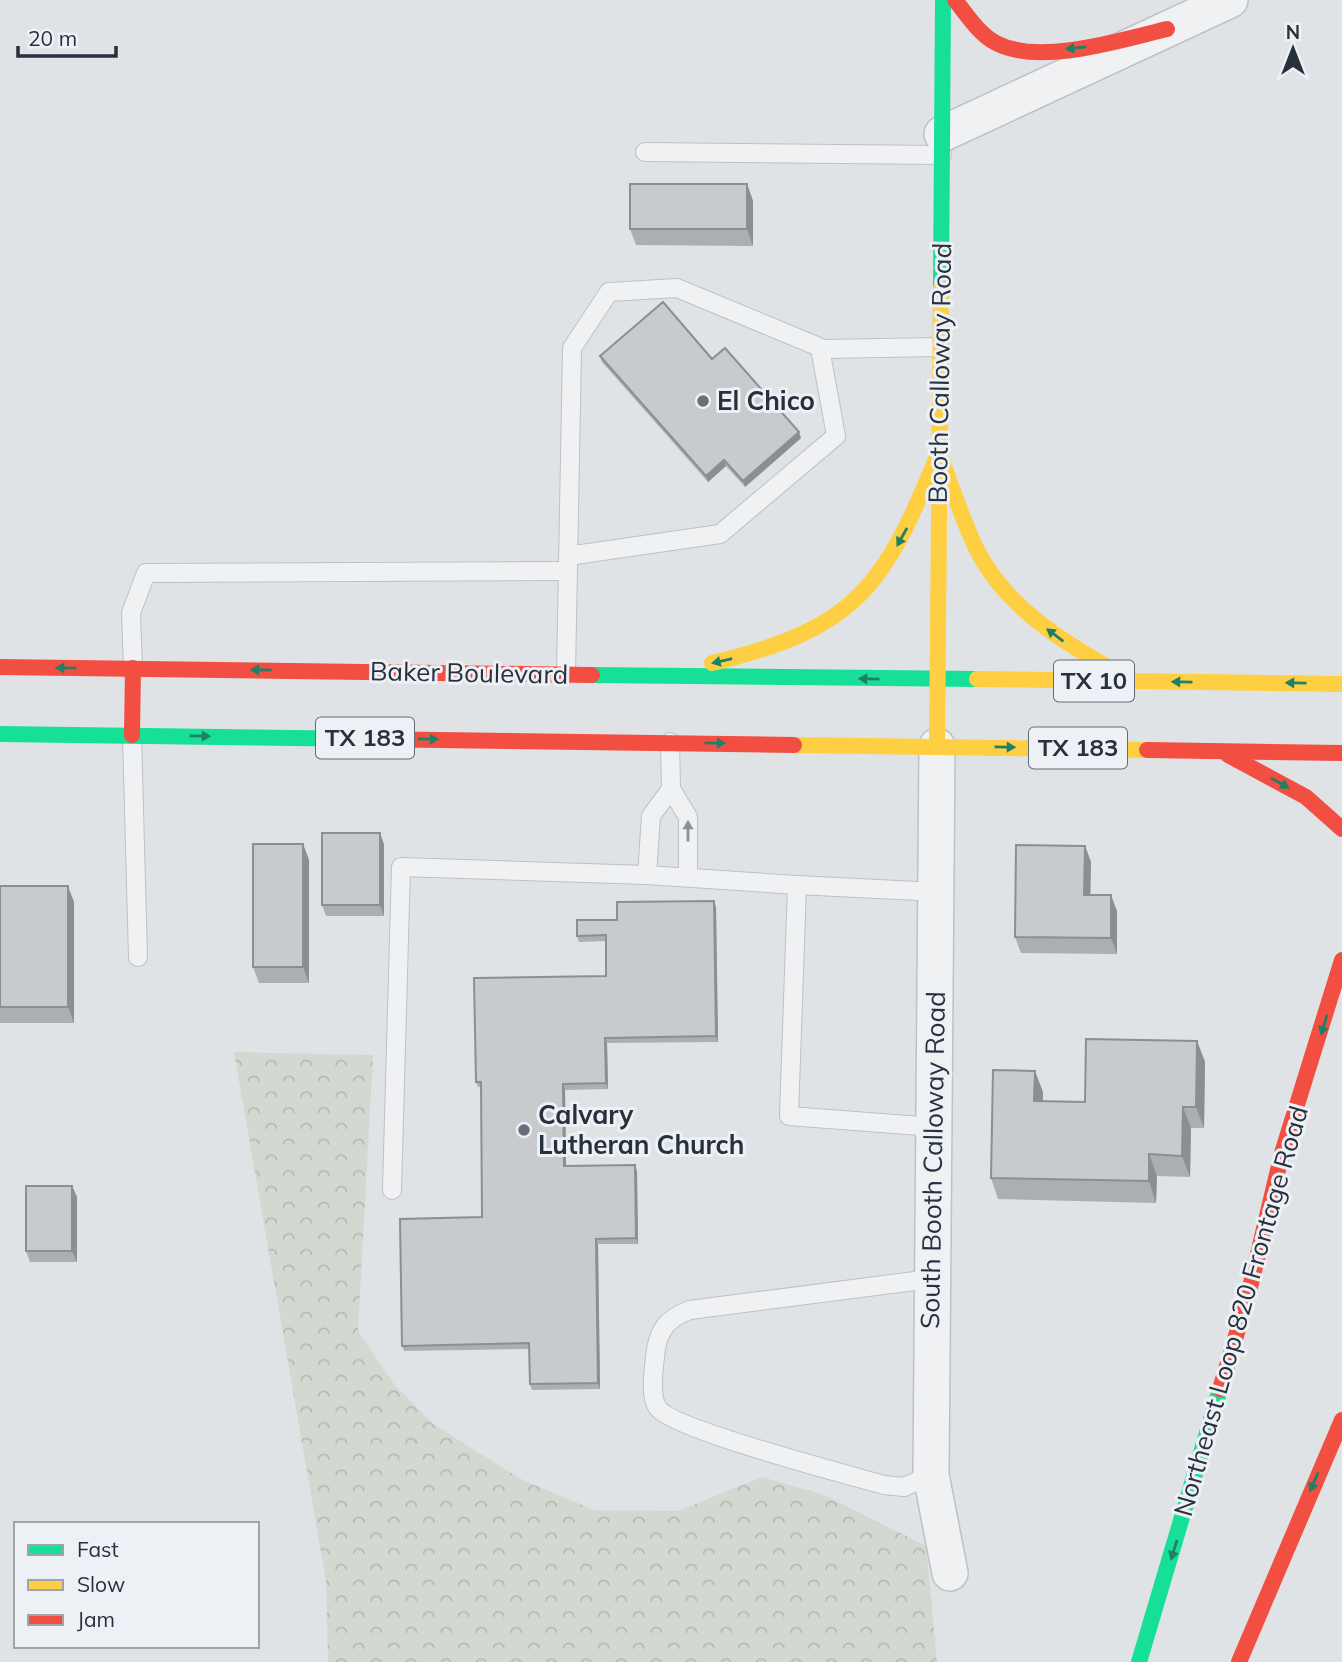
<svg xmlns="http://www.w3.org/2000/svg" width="1342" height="1662" viewBox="0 0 1342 1662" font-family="Mulish,sans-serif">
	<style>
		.forest { fill: url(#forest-crowns) }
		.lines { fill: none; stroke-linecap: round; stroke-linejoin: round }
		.lane-casing { stroke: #bec1c4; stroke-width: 20 }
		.street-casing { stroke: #bec1c4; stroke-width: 38 }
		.lane { stroke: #f0f1f2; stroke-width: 18 }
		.street { stroke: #f0f1f2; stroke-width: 35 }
		.fast { stroke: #16e098; stroke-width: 16 }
		.slow { stroke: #ffcf43; stroke-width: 16 }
		.jam { stroke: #f24e42; stroke-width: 16 }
		.wall { fill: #acafb1 }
		.shaded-wall { fill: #8c8e90 }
		.building { fill: #c8cbce; stroke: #8c8e90; stroke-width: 2 }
		.oneway { fill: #1f8066 }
		.oneway2 { fill: #8c9198 }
		.poi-dot { fill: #686f79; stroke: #edf1f5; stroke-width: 2.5 }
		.labels { text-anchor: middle; stroke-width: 6; stroke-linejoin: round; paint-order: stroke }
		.shield { fill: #edf1f5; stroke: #626b75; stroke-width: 2 }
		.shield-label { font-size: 24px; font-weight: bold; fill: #27313e }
		.street-label { font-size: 26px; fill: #27313e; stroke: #edf1f5 }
		.poi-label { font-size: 26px; font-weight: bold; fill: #27313e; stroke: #edf1f5; text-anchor: start }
	</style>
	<defs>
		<pattern id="forest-crowns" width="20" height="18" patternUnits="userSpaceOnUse" patternTransform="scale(1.75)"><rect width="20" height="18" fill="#d1d9d1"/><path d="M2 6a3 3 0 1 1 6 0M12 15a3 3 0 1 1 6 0" fill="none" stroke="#b3bbb4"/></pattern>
	</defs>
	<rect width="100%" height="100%" fill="#e0e3e6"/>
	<path class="forest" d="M234,1052L373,1055L358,1331L394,1384L433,1424L521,1479L594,1510L678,1511L762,1477L824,1495L926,1546L937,1662H328L326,1581Z"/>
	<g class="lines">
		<g class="lane-casing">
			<g id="lane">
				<path d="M645,152L942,155"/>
				<path d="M568,556L720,534L836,436L820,348"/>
				<path d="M133,668L131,613L146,573L568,571"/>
				<path d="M566,675L572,348L609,292L677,288L824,349L940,347"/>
				<path d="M132,735L138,957"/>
				<path d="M670,742L671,789L688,817V877"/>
				<path d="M647,875L651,816L671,789"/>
				<path d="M934,1127L789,1116L797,885L938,892"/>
				<path d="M392,1190L401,867L647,875L797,885"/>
				<path d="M930,1279L690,1310C666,1319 658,1330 655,1356C654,1370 649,1396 658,1408C672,1429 849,1475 884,1485L904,1487L931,1475"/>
			</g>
		</g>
		<g class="street-casing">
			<g id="street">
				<path d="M942,134L1230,0"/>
				<path d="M937,746L931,1475L950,1573"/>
			</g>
		</g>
		<use href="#lane" class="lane"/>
		<use href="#street" class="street"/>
		<g class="fast">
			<path d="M941,288L943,0"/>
			<path d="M592,675L977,679"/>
			<path d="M0,734L369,739"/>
			<path d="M1139,1662L1220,1389"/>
		</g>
		<g class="slow">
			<path d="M939,452C951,484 961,517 976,548C1007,611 1070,646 1129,679"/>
			<path d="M712,663C859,628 884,586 939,452"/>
			<path d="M977,679L1342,684"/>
			<path d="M794,745L1147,750"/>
			<path d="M937,746L941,288"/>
		</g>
		<g class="jam">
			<path d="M955,0C967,15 979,34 996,43C1040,66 1121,40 1167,29"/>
			<path d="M0,667L592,675"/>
			<path d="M132,735L133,668"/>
			<path d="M369,739L794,745"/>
			<path d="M1147,750L1342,753"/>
			<path d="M1228,755L1306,797L1342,829"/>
			<path d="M1220,1389L1248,1296L1282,1153L1342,960"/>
			<path d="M1239,1662L1342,1420"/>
		</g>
	</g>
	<g class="wall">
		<path d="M747,184L753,201V246L636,245L630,229Z"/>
		<path d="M600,356L712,359L801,438L745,487L726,466L708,482L602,362Z"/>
		<path d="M303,844L309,860V983H259L253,967Z"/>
		<path d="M384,844V916H326L322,905Z"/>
		<path d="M1085,846L1091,862L1090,895L1117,911V954L1021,953L1015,937Z"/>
		<path d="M0,886L74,902V1023H0Z"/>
		<path d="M716,907L718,1042L607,1043L608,1089L565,1090L566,1166L637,1171L638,1244H598L600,1389L532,1390L530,1384V1349L404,1351L402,1346L482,1217L481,1087H478L476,1082L606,976V941L579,942L577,936L617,920Z"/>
		<path d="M1197,1041L1205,1062L1204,1128H1191L1190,1177L1157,1176L1156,1203L998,1199L991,1178L1043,1092L1042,1101L1085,1102Z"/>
		<path d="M72,1186L77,1197V1262H30L26,1251Z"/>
	</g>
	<g class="shaded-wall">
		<path d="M747,184L753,201V246L747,229Z"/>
		<path d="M799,432L801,438L745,487L743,481Z"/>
		<path d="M724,460L726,466L708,482L706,476Z"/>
		<path d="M380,833L384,844V916L380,905Z"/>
		<path d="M303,844L309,860V983L303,967Z"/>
		<path d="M1085,846L1091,862L1090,911L1084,895Z"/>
		<path d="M68,886L74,902V1023L68,1007Z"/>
		<path d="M1111,895L1117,911V954L1111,938Z"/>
		<path d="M714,901L716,907L718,1042L716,1036Z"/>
		<path d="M605,1038L607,1043L608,1089L606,1083Z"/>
		<path d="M1197,1041L1205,1062L1204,1128L1196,1107Z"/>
		<path d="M1035,1071L1043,1092L1042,1122L1034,1101Z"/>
		<path d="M563,1084L565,1090L566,1171L564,1166Z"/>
		<path d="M1183,1107L1191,1128L1190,1177L1182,1156Z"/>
		<path d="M1149,1154L1157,1176L1156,1203L1149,1181Z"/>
		<path d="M635,1165L637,1171L638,1244L636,1238Z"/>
		<path d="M72,1186L77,1197V1262L72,1251Z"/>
		<path d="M596,1239L598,1244L600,1389L598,1383Z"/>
	</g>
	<g class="building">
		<rect x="630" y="184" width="117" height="45"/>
		<path d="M663,302L712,359L725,348L799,432L743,481L724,460L706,476L600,356Z"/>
		<rect x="322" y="833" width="58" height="72"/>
		<rect x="253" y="844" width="50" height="123"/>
		<path d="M1016,845L1085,846L1084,895H1111V938L1015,937Z"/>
		<rect x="0" y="886" width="68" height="121"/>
		<path d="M714,901L716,1036L605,1038L606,1083L563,1084L564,1166L635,1165L636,1238L596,1239L598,1383L530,1384L529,1343L402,1346L400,1219L482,1217L481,1082H476L474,978L606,976V935L577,936V920H617V902Z"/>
		<path d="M1086,1039L1197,1041L1196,1107H1183L1182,1156L1149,1154V1181L991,1178L993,1070L1035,1071L1034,1101L1085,1102Z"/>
		<rect x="26" y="1186" width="46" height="65"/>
	</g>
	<defs><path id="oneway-solid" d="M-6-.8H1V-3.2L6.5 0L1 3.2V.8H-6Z" transform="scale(1.75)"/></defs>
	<g class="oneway">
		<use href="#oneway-solid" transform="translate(1076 48) rotate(174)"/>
		<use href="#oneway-solid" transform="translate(902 537) rotate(119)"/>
		<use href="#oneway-solid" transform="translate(1055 635) rotate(-143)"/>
		<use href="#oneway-solid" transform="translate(722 661) rotate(167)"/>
		<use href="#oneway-solid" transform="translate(66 668) rotate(-179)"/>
		<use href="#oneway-solid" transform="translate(261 670) rotate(-179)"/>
		<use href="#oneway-solid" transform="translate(869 679) rotate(-179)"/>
		<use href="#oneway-solid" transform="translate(1182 682) rotate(-179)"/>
		<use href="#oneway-solid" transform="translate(1296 683) rotate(-179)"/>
		<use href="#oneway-solid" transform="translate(200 736) rotate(1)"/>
		<use href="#oneway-solid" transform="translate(428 739) rotate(1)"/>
		<use href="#oneway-solid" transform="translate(715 743) rotate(1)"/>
		<use href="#oneway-solid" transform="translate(1005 747) rotate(1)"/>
		<use href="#oneway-solid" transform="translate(1280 783) rotate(29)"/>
		<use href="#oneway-solid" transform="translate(1324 1025) rotate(107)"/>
		<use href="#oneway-solid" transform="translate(1314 1482) rotate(114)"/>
		<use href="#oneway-solid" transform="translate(1174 1550) rotate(107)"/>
	</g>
	<use class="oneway2" href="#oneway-solid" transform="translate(688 831) rotate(-90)"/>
	<g class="poi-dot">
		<circle cx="703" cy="401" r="7"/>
		<circle cx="524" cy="1130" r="7"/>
	</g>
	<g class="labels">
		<g class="shield">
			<rect x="1054" y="660.5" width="80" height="41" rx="5"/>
			<rect x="316" y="717.5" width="98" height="41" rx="5"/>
			<rect x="1029" y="727.5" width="98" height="41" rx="5"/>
		</g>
		<g class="shield-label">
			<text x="1094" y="689">TX 10</text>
			<text x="365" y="746">TX 183</text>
			<text x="1078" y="756">TX 183</text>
		</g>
		<g class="street-label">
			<text transform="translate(940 373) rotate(-89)" y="9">Booth Calloway Road</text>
			<text transform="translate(469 673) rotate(1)" y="9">Baker Boulevard</text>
			<text transform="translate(933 1160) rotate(-89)" y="9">South Booth Calloway Road</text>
			<text transform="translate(1241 1311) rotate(-74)" y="9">Northeast Loop 820 Frontage Road</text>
		</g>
		<g class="poi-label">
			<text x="717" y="410">El Chico</text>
			<text x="538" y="1124">Calvary<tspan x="538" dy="30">Lutheran Church</tspan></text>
		</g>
	</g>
	<rect x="14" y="1522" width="245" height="126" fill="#edf1f5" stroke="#9ea4ac" stroke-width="2"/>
	<rect x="28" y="1545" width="35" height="10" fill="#16e098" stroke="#9ea4ac" stroke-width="2"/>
	<text x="77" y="1557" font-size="21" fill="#27313e">Fast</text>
	<rect x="28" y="1580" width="35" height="10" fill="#ffcf43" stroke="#9ea4ac" stroke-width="2"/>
	<text x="77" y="1592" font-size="21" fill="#27313e">Slow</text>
	<rect x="28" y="1615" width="35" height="10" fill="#f24e42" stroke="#9ea4ac" stroke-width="2"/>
	<text x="77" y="1627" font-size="21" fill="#27313e">Jam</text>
	<g transform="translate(1293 49)" stroke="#edf1f5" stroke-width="5" paint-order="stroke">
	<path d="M0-5L12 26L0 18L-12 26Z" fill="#27313e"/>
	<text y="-10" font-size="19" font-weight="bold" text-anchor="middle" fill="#27313e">N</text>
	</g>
	<path d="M18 46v10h98v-10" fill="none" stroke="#27313e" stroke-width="3.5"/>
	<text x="28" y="46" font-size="21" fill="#27313e" stroke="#edf1f5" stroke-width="5" paint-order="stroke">20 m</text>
</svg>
